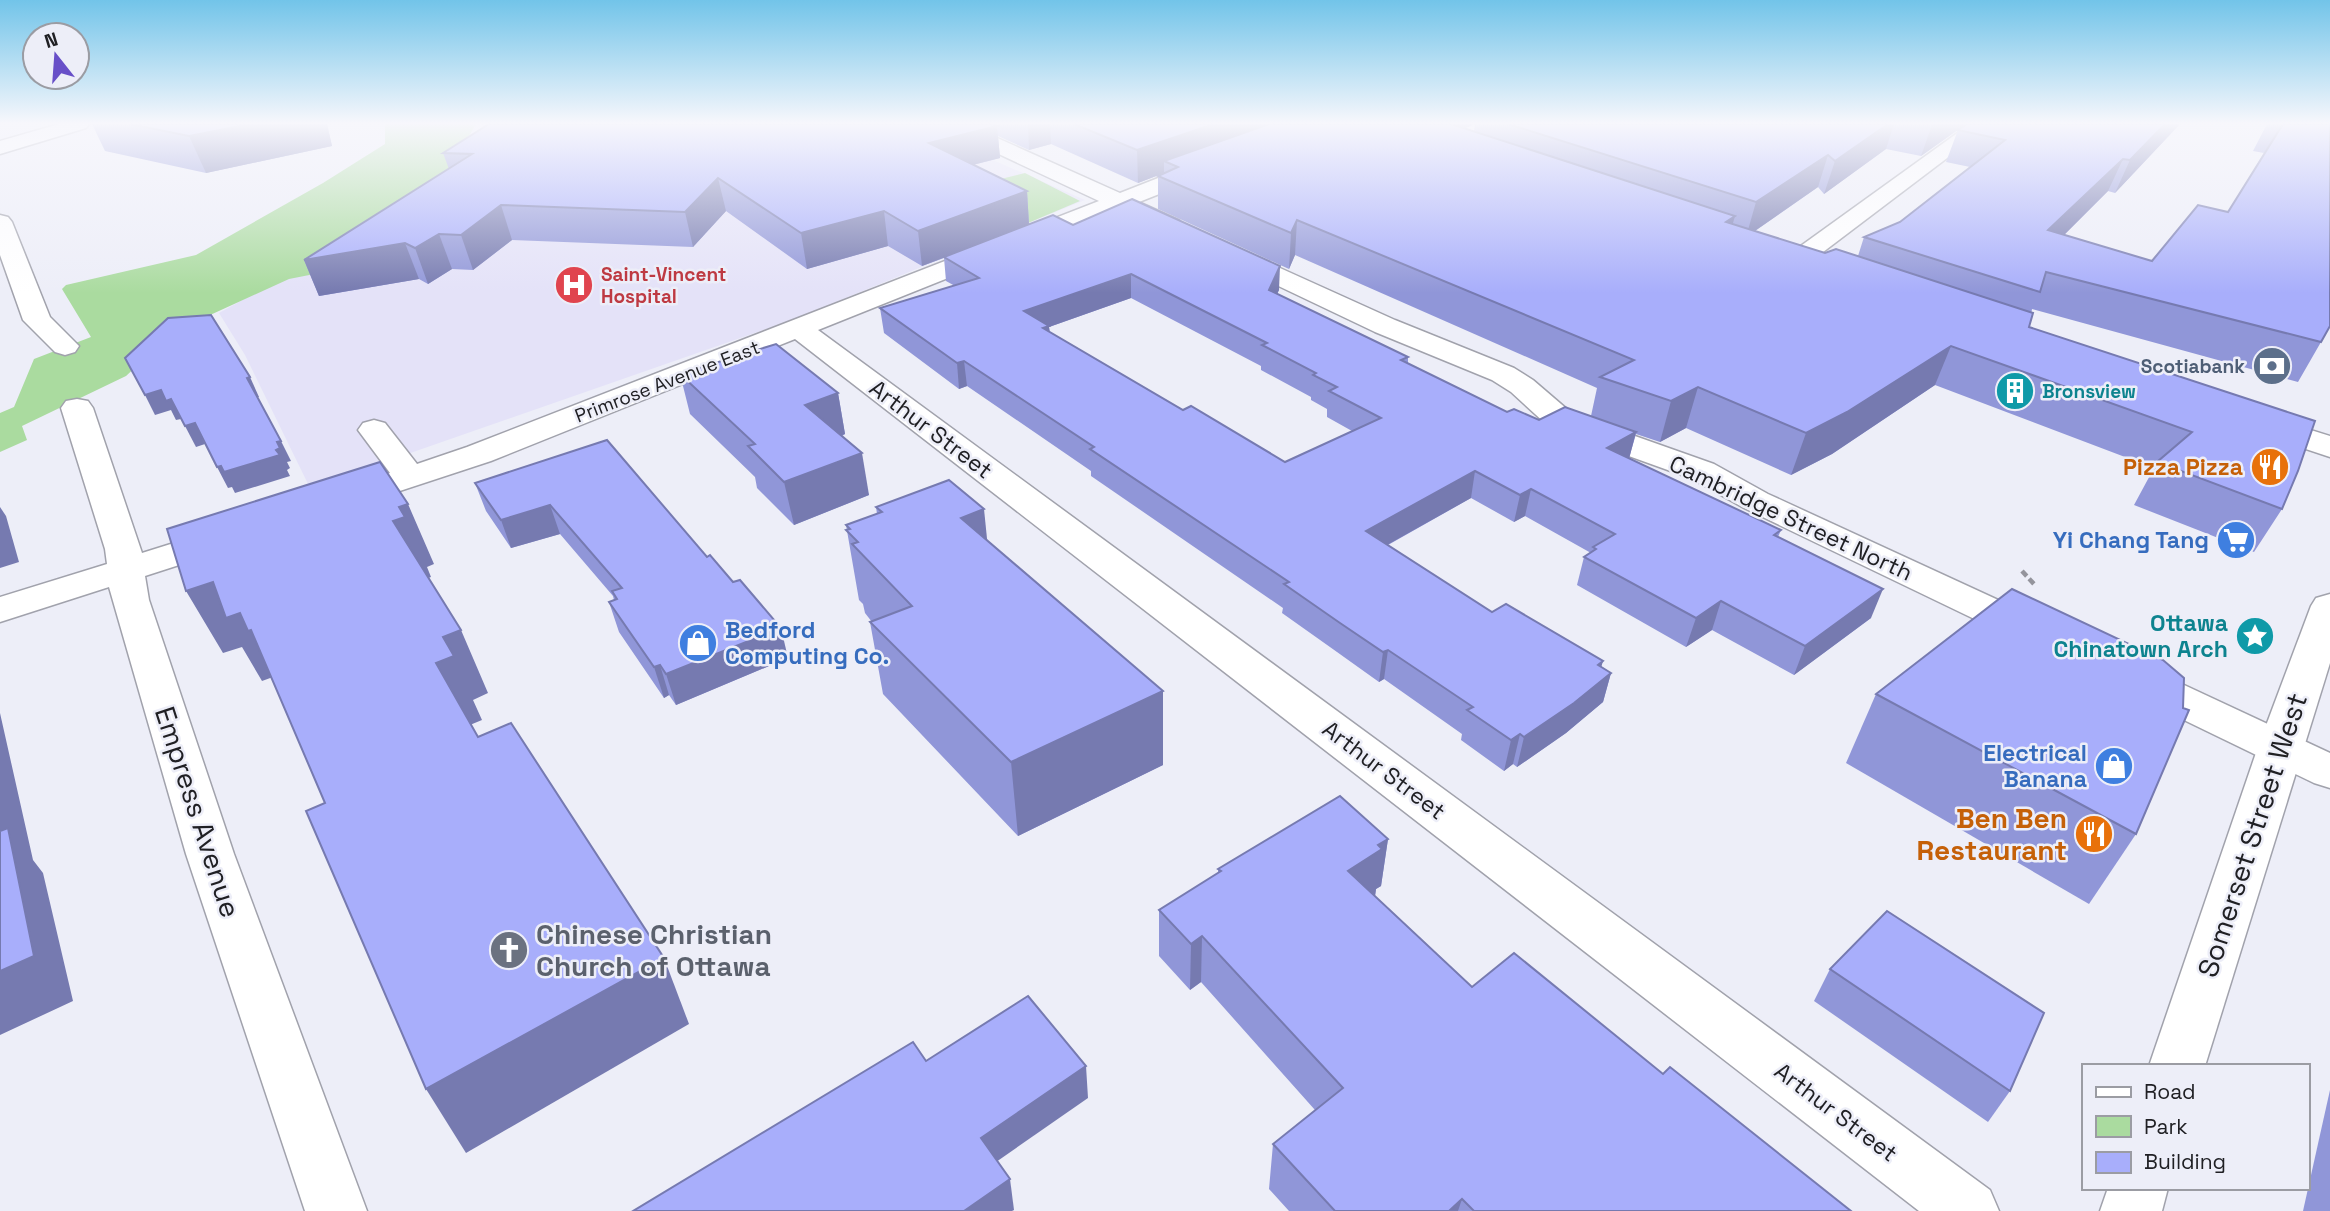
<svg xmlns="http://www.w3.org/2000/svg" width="2330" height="1211" viewBox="0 0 2330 1211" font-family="'Space Grotesk',sans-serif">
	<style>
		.medical { fill: #e4e2f8 }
		.green { fill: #aadb9f }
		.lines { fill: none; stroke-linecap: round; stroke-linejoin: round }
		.minor-casing { stroke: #a1a2ac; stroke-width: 3 }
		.major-casing { stroke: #a1a2ac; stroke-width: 3 }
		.path { stroke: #94949c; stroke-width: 4.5; stroke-dasharray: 7 3.5; stroke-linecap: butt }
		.minor { fill: #fff; fill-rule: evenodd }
		.major { fill: #fff; fill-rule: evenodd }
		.wall { fill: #9096d8; fill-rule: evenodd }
		.shaded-wall { fill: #767ab0 }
		.building { fill: #a8aefb; stroke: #767ab0; stroke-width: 2; fill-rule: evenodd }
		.labels { text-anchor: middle; stroke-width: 5; stroke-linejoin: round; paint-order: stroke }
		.far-health-label { font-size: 19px; font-weight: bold; fill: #be3a42; stroke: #edeef8; text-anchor: start }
		.far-service-label { font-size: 19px; font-weight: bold; fill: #4e5e75; stroke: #edeef8; text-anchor: end }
		.far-street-label { font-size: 19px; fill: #202024; stroke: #edeef8 }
		.far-culture-label { font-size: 19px; font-weight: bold; fill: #0d838f; stroke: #edeef8; text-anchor: start }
		.street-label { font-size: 23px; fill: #202024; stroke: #edeef8 }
		.food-label { font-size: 23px; font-weight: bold; fill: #c56008; stroke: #edeef8; text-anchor: end }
		.shop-label { font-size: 23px; font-weight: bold; fill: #366cbe; stroke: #edeef8; text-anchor: end }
		.culture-label { font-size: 23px; font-weight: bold; fill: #0d838f; stroke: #edeef8; text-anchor: end }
		.near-street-label { font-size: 28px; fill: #202024; stroke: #edeef8 }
		.near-food-label { font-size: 28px; font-weight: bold; fill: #c56008; stroke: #edeef8; text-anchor: end }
		.near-worship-label { font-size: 28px; font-weight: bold; fill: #5b616d; stroke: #edeef8; text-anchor: start }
	</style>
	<rect width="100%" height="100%" fill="#edeef8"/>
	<path class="medical" d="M455,124H910L1085,200L792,320L310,488L245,355L219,313L320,257Z"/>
	<g class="green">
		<path d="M385,124H476L432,199L355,266L289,279L173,332L126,376L22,426L27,440L0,452V413L14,407L34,359L91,337L62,289L66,285L196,255L323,183L385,144Z"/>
		<path d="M1025,173L1080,201L1021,226L956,190Z"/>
	</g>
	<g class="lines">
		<g class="minor-casing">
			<g id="minor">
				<path d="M940,124H966L1120,193L1199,162H1215L1218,167L1215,172L1139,202L1179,220L1182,225L1179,230C1159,235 1136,218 1118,210L818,330L1990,1190L1999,1211H1919L795,339L491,461L345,509L333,506L328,499L333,492L390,473L358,430L363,423L374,420L385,423L417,464L467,447L1099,201L943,128Z"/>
				<path d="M1970,124H1992L1802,268L1793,271L1784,268L1780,263L1784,258Z"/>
				<path d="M0,215L8,217L12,222L50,317L79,346L75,352L65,355L55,352L23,320L0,255Z"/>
				<path d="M1231,246L1395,320L1514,368L1533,380L1568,410L1584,418L1714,464L1768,494L2046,622L2052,631L2046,640L2032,643L2018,640L1744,508L1690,478L1562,432L1546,424L1511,392L1492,380L1375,332L1222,259L1218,254L1222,249Z"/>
				<path d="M77,399L88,401L93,408L142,553L225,527L238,530L243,538L238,546L145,576L149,600L234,854L367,1211H305L186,854L109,587L0,622V597L107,564L105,549L61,408L66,401Z"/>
				<path d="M2137,666L2152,670L2330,753V788L2314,783L2122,690L2116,680L2122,670Z"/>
			</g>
		</g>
		<g class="major-casing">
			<g id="major">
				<path d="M59,124H89L86,128L0,154V141Z"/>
				<path d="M2259,414L2330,436V457L2248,430L2243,423L2248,416Z"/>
				<path d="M2330,594V663L2205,1066H2149L2258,747L2311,606L2316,598Z"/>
				<path d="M2108,1188H2168L2162,1211H2100Z"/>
			</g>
		</g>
		<path class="path" d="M2022,571L2034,584"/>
		<use href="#minor" class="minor"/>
		<use href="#major" class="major"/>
	</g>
	<g class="wall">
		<path d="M92,124H327L332,146L206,173L105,151Z"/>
		<path d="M489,124H1966L1921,156L1886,149L1824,194L1818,187L1755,231L1825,253L1858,256L1864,237L1900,222L1970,167L1946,162L1958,130L2180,124L2115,193L2108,191L2064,235L2152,261L2228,212L2264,153L2253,151L2267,124H2330L2321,342L2298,382L2032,309L2029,327L2315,421L2282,509L2254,552L2134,505L2154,468L1935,385L1832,454L1791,475L1686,428L1660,442L1636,434L1629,458L1781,530L1778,537L1871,618L1794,675L1712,630L1686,647L1577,585L1584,557L1591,553L1525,516L1514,522L1471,498L1388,545L1492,612L1603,661L1601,666L1611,673L1603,702L1566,733L1517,767L1513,764L1504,771L1461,740L1462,734L1384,679L1379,682L1337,652L1282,613L1283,608L1091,476V471L967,386L959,389L884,333L880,308L955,286L946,281L944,258L922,266L888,246L807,269L726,211L693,247L512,240L473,270L452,269L428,284L419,279L319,296L304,260L449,169L443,153ZM1475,124L1474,131L1465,128ZM998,136L1029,150L1051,144L1138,183L1164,173L1158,176V209L1289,269L1295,255L1597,388L1591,416L1539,420L1507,412L1408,364V357L1277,294L1279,290L1073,225L1029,224L1027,191L973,165L1000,158ZM1131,298L1261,366V370L1311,397V400L1327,409V417L1352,431L1285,462L1183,410L1050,332L1049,327Z"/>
		<path d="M680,374L838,393L845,434L842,436L869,495L794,525L757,488L755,477L690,414Z"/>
		<path d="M607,440L788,658L676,705L669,695L664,698L619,632L609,602L614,600L613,596L560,534L511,548L486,511L475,483Z"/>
		<path d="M876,507L988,541L1163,691V765L1018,836L883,694L870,622H872L865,613L863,604L859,600L846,525L877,514Z"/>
		<path d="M1876,694L2136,834L2089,904L1846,763Z"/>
		<path d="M1388,839L1381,886L1376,889L1375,896L1472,987L1663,1074L1851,1211H1289L1269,1189L1273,1144L1315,1110L1201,982L1190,990L1159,956V910L1218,873V869Z"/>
		<path d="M1830,969L2010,1091L1988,1122L1814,1001Z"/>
		<path d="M2330,1090V1211H2303Z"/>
	</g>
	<g class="shaded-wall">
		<path d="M250,124H327L332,146L206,173L189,136Z"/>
		<path d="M1028,124H1050L1051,144L1029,150Z"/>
		<path d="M1214,124H1299L1178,167L1164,161V173L1138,183L1137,150Z"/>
		<path d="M1447,124H1475L1446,136Z"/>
		<path d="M1888,124H1894L1886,149L1824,194L1835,161Z"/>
		<path d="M1934,124H1966L1921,156L1932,125Z"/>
		<path d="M2165,124H2180L2115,193L2130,160Z"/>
		<path d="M997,126L1000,158L932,175L929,143Z"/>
		<path d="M1828,155L1818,187L1746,237L1756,202Z"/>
		<path d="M2123,159L2108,191L2033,266L2048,230Z"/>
		<path d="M718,178L726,211L693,247L685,212Z"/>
		<path d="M1027,191L1029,225L922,266L918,231Z"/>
		<path d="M501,205L512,240L473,270L461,235Z"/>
		<path d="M884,211L888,246L807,269L801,233Z"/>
		<path d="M1735,216L1725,251L1726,222Z"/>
		<path d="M1297,220L1295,255L1289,269L1291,233Z"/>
		<path d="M439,234L452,269L428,284L415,248Z"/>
		<path d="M405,243L419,279L319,296L304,260Z"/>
		<path d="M1280,266L1279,290L1267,314L1269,290Z"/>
		<path d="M1131,274V298L1049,327L1051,351L1024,311Z"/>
		<path d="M1951,346L1935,385L1832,454L1791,475L1806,433Z"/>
		<path d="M964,361L967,386L959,389L957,363Z"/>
		<path d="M250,377L259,397H257L247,378Z"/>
		<path d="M1698,387L1686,428L1660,442L1671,401Z"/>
		<path d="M161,390L171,399L181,419L176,420L171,410L155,415L145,395Z"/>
		<path d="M838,393L845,434L813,446L805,405Z"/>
		<path d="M195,423L205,444L196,447L185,426Z"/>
		<path d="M1636,432L1629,459L1607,448Z"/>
		<path d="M281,441L291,461L287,462L290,468L287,470L290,476L235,493L232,487L228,488L217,467L276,450L277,442Z"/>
		<path d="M862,453L869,495L794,525L784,482Z"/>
		<path d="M1475,471L1471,498L1362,559L1366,531Z"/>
		<path d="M1531,489L1525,516L1514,522L1520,495Z"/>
		<path d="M408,504L434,564L427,567L431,577L420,581L393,521L399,507Z"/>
		<path d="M550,505L560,534L511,548L501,520Z"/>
		<path d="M0,507L6,516L19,562L0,568Z"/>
		<path d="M984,509L991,578L961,518Z"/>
		<path d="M213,582L240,613L251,630L273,677L262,681L242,647L223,653L186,591Z"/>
		<path d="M1883,589L1871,618L1794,675L1805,646Z"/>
		<path d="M1721,601L1712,630L1686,647L1696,618Z"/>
		<path d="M781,628L788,658L676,705L666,674Z"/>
		<path d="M461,630L488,693L473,700L482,720L465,727L436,663L443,637Z"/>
		<path d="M1388,650L1384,679L1379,682L1383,652Z"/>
		<path d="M1603,661L1596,685L1611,673L1603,702L1566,733L1517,767L1524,737Z"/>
		<path d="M660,665L669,695L664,698L654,667Z"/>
		<path d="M1163,691V765L1018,836L1011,762Z"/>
		<path d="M0,713L33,860L43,873L73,1001L0,1035Z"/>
		<path d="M1520,734L1513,764L1504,771L1511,740Z"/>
		<path d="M1388,839L1381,886L1376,889L1375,896L1342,917L1348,871L1378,845Z"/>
		<path d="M1202,936L1201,982L1190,990L1191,944Z"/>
		<path d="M664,958L689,1024L466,1153L426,1089Z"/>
		<path d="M1086,1066L1088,1098L986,1169L981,1138Z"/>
		<path d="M1010,1179L1014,1210L1012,1211H964Z"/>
		<path d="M1462,1199L1458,1211H1449Z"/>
	</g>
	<g class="building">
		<path d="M130,124H250L189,136Z"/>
		<path d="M489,124H991L997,126L929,143L1027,191L918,231L884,211L801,233L718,178L685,212L501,205L461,235L439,234L415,248L405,243L304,260L472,154L443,153Z"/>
		<path d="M1074,124H1214L1137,150Z"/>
		<path d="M1269,124H1451L1735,216L1726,222L1825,253L1836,249L2033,313L2029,327L2315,421L2298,471L2282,509L2157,462L2192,432L1951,346L1847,412L1806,433L1698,387L1671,401L1600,377L1634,360L1297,220L1291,233L1158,176L1178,167L1164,161Z"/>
		<path d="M1508,124H1888L1835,161L1828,155L1756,202Z"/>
		<path d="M1967,124H2165L2130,160L2123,159L2048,230L2152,261L2198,205L2228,212L2283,124H2330V326L2321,342L2046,272L2040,292L1864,237L1900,222L2005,140L1958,130Z"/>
		<path d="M1132,199L1280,266L1269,290L1408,357L1401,360L1507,412L1514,409L1539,420L1565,407L1636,432L1607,448L1781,530L1774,535L1883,589L1805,646L1721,601L1696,618L1584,557L1596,549L1593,547L1615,534L1531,489L1520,495L1475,471L1366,531L1492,612L1506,604L1603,661L1598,665L1611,673L1574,703L1524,737L1520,734L1511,740L1467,710L1473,707L1388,650L1383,652L1340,623L1284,584L1289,582L1090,449L1094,447L964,361L957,363L880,308L979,278L944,257L1053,215L1073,225ZM1131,274L1267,343L1262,345L1316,373L1313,375L1337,387L1329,391L1381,418L1285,462L1191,406L1183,410L1043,328L1049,326L1024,311Z"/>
		<path d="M211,315L250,377L247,378L281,441L277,442L280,448L276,450L280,455L224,472L221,466L217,467L195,423L185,426L171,399L166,401L161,390L145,395L125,358L168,318Z"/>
		<path d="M776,344L838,393L805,405L862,453L784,482L748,446L755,444L680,374Z"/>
		<path d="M607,440L707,557L710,555L733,582L740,580L781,628L666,674L660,665L654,667L609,602L617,599L612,591L622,588L550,505L501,520L475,483Z"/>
		<path d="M380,462L408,504L399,507L405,517L393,521L461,630L443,637L454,656L436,663L478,737L511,723L664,958L426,1089L306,811L325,803L251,630L248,631L240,613L226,618L213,582L186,591L167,529Z"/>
		<path d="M949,480L984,509L961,518L1163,691L1011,762L870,622L912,606L852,544L858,542L846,530L850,529L846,525L882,512L876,507Z"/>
		<path d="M2012,589L2163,660L2184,678L2183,708L2189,710L2136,834L1876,694Z"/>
		<path d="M1340,796L1388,839L1378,845L1382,849L1348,871L1472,987L1514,953L1663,1074L1670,1067L1851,1211H1474L1462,1199L1449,1211H1335L1273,1144L1343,1088L1202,936L1191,944L1159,910L1221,871L1218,869Z"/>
		<path d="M8,828L34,956L0,971V831Z"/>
		<path d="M1887,911L2044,1013L2010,1091L1830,969Z"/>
		<path d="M1028,996L1086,1066L981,1138L1010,1179L964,1211H633L913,1042L926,1061Z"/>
	</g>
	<linearGradient id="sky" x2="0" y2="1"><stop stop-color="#72c4e9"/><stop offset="0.42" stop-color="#f7f7fc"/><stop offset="1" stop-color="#f7f7fc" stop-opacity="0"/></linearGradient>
	<rect width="2330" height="293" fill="url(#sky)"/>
	<defs>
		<g id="hospital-disc" transform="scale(2.0125)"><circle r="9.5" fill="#e0444e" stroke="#edeef8"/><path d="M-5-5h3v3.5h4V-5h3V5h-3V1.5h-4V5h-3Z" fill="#fff"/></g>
		<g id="bank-disc" transform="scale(2.0125)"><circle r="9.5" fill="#5c6f8a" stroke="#edeef8"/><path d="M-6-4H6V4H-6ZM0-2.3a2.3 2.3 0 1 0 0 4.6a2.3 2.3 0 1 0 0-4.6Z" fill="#fff"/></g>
		<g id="building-disc" transform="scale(2.0125)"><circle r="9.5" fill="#0f9aa8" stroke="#edeef8"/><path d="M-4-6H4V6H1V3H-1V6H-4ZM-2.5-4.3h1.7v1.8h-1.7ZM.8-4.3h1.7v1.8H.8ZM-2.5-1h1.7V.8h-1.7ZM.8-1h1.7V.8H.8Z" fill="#fff"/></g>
		<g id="restaurant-disc" transform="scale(2.0125)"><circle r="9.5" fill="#e8710a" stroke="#edeef8"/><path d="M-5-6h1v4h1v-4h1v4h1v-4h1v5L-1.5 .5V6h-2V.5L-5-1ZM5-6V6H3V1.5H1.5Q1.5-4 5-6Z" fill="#fff"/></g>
		<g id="supermarket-disc" transform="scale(2.0125)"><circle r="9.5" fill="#3f7fe0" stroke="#edeef8"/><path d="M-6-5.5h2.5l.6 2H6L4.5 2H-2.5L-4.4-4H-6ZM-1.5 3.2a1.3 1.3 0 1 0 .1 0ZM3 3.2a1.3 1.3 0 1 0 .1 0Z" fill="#fff"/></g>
		<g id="sight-disc" transform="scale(2.0125)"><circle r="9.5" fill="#0f9aa8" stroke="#edeef8"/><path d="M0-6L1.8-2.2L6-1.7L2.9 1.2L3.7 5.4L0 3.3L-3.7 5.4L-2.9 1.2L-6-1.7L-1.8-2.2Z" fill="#fff"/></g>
		<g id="shop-disc" transform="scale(2.0125)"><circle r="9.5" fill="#3f7fe0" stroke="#edeef8"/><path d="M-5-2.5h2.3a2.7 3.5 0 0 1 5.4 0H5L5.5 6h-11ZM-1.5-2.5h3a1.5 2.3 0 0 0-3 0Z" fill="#fff"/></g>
		<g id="church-disc" transform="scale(2.0125)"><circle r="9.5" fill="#6b7280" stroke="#edeef8"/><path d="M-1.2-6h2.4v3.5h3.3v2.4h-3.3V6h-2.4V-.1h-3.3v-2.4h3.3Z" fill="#fff"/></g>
	</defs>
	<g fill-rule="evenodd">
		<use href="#hospital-disc" x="574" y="285"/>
		<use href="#bank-disc" x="2272" y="366"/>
		<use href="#building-disc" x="2015" y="391"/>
		<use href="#restaurant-disc" x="2270" y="467"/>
		<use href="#supermarket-disc" x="2236" y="540"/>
		<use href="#sight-disc" x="2255" y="636"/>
		<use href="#shop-disc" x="698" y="643"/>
		<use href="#shop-disc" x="2114" y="766"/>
		<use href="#restaurant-disc" x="2094" y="834"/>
		<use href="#church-disc" x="509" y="950"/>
	</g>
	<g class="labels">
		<g class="far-health-label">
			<text x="601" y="281">Saint-Vincent<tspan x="601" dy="22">Hospital</tspan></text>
		</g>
		<g class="far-service-label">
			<text x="2245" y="373">Scotiabank</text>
		</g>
		<g class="far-street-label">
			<text transform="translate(667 381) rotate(-21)" y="7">Primrose Avenue East</text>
		</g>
		<g class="far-culture-label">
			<text x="2042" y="398">Bronsview</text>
		</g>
		<g class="street-label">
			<text transform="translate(931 429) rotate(37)" y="8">Arthur Street</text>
			<text transform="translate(1791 518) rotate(25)" y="8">Cambridge Street North</text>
			<text transform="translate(1384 770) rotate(37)" y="8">Arthur Street</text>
			<text transform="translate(1836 1112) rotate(37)" y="8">Arthur Street</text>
		</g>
		<g class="food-label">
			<text x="2243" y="475">Pizza Pizza</text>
		</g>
		<g class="shop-label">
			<text x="2209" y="548">Yi Chang Tang</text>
			<text x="725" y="638" text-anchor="start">Bedford<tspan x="725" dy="26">Computing Co.</tspan></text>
			<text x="2087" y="761">Electrical<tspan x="2087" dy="26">Banana</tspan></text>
		</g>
		<g class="culture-label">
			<text x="2228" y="631">Ottawa<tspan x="2228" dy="26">Chinatown Arch</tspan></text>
		</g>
		<g class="near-street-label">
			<text transform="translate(198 812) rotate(72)" y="10">Empress Avenue</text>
			<text transform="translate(2252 835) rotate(-72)" y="10">Somerset Street West</text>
		</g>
		<g class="near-food-label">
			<text x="2067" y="828">Ben Ben<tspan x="2067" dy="32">Restaurant</tspan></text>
		</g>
		<g class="near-worship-label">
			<text x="536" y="944">Chinese Christian<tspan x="536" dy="32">Church of Ottawa</tspan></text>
		</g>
	</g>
	<rect x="2082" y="1064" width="228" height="126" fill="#edeef8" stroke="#9b9ca3" stroke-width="2"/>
	<rect x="2096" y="1087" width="35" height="10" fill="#ffffff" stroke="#9b9ca3" stroke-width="2"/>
	<text x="2144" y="1099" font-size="21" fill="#202024">Road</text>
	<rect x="2096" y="1116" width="35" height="21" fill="#aadb9f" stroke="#9b9ca3" stroke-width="2"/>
	<text x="2144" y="1134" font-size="21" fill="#202024">Park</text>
	<rect x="2096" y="1152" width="35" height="21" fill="#a8aefb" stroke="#9b9ca3" stroke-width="2"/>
	<text x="2144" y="1169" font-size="21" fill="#202024">Building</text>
	<g transform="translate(56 56) rotate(343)"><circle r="33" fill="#edeef8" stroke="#9b9ca3" stroke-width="2"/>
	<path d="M0-5L12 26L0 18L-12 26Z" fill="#684fc8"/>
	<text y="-10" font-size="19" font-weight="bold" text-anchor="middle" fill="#202024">N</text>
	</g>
</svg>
